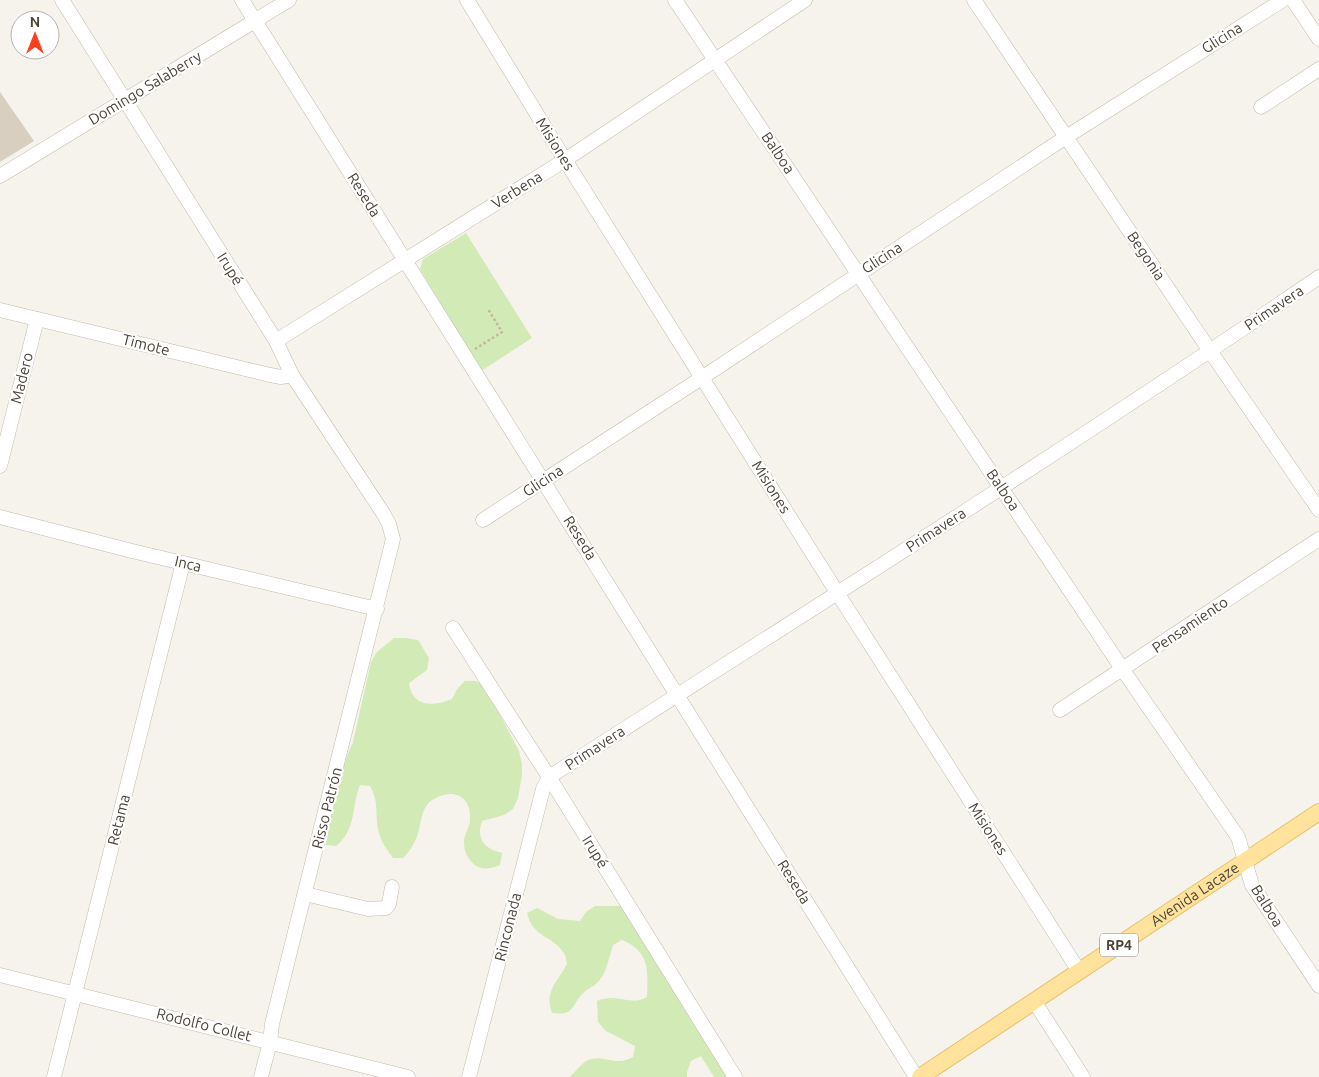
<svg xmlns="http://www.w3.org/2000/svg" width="1319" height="1077" viewBox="0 0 1319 1077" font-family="Ubuntu,sans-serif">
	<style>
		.green { fill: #d2eab5 }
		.building { fill: #d8cfc1 }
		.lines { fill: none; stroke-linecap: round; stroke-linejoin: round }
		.minor-casing { stroke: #c2bbae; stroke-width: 15 }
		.major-casing { stroke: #e6c16a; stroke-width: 18 }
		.path { stroke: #c4b79f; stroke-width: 2.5; stroke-dasharray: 2.5 2.5; stroke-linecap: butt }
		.minor { stroke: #fff; stroke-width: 14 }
		.major { stroke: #ffe39c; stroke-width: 16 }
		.labels { text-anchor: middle; stroke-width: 4.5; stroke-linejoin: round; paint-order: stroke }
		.shield { fill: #fff; stroke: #817c74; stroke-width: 1 }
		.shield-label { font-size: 14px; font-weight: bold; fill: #4b4439 }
		.street-label { font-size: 15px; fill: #4b4439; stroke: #fff }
	</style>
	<rect width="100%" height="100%" fill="#f6f3ec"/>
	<g class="green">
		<path d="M466,233L532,338L481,371L420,269L423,259Z"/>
		<path d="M394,638H406L418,640L429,658L427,670L409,683C412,707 433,707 452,699L457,689L465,681H476L485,686L519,751L522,764V775L518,798L513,809L504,815L482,821C476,839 484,849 502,853L500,865C486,871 476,870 468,857C465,853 464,847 464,842C464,834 470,827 470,820C471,798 457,789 438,797C419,804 423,823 416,839C413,846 409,852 403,858H393C386,849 380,840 378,829C375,812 379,802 370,786L360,785C351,808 357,829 336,846L326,845L320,836L335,785L353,742L371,662L377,652Z"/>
		<path d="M595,906H632L711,1050L715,1059L727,1077H714L701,1056L691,1061L687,1072V1077H569C577,1072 580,1062 591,1059C607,1055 615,1067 633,1057L635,1046L606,1031L598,1022L597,1001C618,992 629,1007 647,997C648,971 650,951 622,940L613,945C608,960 607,974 595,985C590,988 586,990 582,994C570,1008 574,1016 552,1013C544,991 557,983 567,964C566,961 566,956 564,953C552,935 533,938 527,913L537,908L558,919L580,921L586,912Z"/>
	</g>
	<path class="building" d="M0,92L34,141L0,162Z"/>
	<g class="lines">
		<g class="minor-casing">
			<g id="minor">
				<path d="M62,0L276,341L292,375L383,513L389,524L393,539L272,1024L270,1042L261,1077"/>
				<path d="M242,0L916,1077"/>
				<path d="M467,0L565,160L838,594L1079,971"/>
				<path d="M675,0L1123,670L1238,837L1252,885L1319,986"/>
				<path d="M974,0L1210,351L1319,510"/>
				<path d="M1293,0L1319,39"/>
				<path d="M1261,107L1319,69"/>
				<path d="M0,176L289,0"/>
				<path d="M0,310L270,375L281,377L292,375"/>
				<path d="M276,341L565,160L805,0"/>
				<path d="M0,466L37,319"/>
				<path d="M0,517L132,551L377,609"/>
				<path d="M483,520L703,377L1066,137L1283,0"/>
				<path d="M453,628L549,777L735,1077"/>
				<path d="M1060,710L1319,539"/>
				<path d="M305,894L368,909L386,908L389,904L392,887"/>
				<path d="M0,975L408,1077"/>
				<path d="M1034,1001L1083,1077"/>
				<path d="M54,1077L183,563"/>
				<path d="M469,1077L543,789L549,777C807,612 1066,450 1319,277"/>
			</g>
		</g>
		<g class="major-casing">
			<g id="major">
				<path id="s1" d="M920,1077L1319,812"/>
			</g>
		</g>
		<path class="path" d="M475,349L502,332L488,309"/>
		<use href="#minor" class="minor"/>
		<use href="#major" class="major"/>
	</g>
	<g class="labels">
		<rect class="shield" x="1100" y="933.5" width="38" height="23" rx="4"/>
		<g class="shield-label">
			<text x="1119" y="950">RP4</text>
		</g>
		<g class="street-label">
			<text transform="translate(1222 38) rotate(-32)" y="5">Glicina</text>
			<text transform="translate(145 88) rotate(-31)" y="5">Domingo Salaberry</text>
			<text transform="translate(555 144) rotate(58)" y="5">Misiones</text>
			<text transform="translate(778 153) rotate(56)" y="5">Balboa</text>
			<text transform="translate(517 190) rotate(-32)" y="5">Verbena</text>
			<text transform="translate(364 195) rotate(58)" y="5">Reseda</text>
			<text transform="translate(1146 256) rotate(56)" y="5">Begonia</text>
			<text transform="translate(882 258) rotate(-33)" y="5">Glicina</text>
			<text transform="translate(230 269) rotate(58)" y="5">Irupé</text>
			<text transform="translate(1274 308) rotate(-34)" y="5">Primavera</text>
			<text transform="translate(146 345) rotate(14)" y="5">Timote</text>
			<text transform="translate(22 378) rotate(-76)" y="5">Madero</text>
			<text transform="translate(543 481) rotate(-33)" y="5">Glicina</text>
			<text transform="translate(771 487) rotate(58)" y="5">Misiones</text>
			<text transform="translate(1003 490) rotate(56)" y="5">Balboa</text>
			<text transform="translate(936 530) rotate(-33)" y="5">Primavera</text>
			<text transform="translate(580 538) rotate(58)" y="5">Reseda</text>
			<text transform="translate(188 564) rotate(13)" y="5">Inca</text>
			<text transform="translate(1190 625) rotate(-34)" y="5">Pensamiento</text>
			<text transform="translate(595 748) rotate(-33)" y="5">Primavera</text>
			<text transform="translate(327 808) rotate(-76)" y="5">Risso Patrón</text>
			<text transform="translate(119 820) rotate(-76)" y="5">Retama</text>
			<text transform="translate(988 829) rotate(57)" y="5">Misiones</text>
			<text transform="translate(595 852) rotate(58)" y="5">Irupé</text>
			<text transform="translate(794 882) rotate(58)" y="5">Reseda</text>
			<text dy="5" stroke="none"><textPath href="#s1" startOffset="330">Avenida Lacaze</textPath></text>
			<text transform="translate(1267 906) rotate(58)" y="5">Balboa</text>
			<text transform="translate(508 927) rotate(-76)" y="5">Rinconada</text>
			<text transform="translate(204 1025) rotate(14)" y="5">Rodolfo Collet</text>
		</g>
	</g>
	<g transform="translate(35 35)"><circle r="24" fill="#ffffff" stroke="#b7b4b0"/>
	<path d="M0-4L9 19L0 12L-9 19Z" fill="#fc3f1d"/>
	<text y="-8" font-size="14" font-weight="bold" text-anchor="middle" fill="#4b4439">N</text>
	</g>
</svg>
